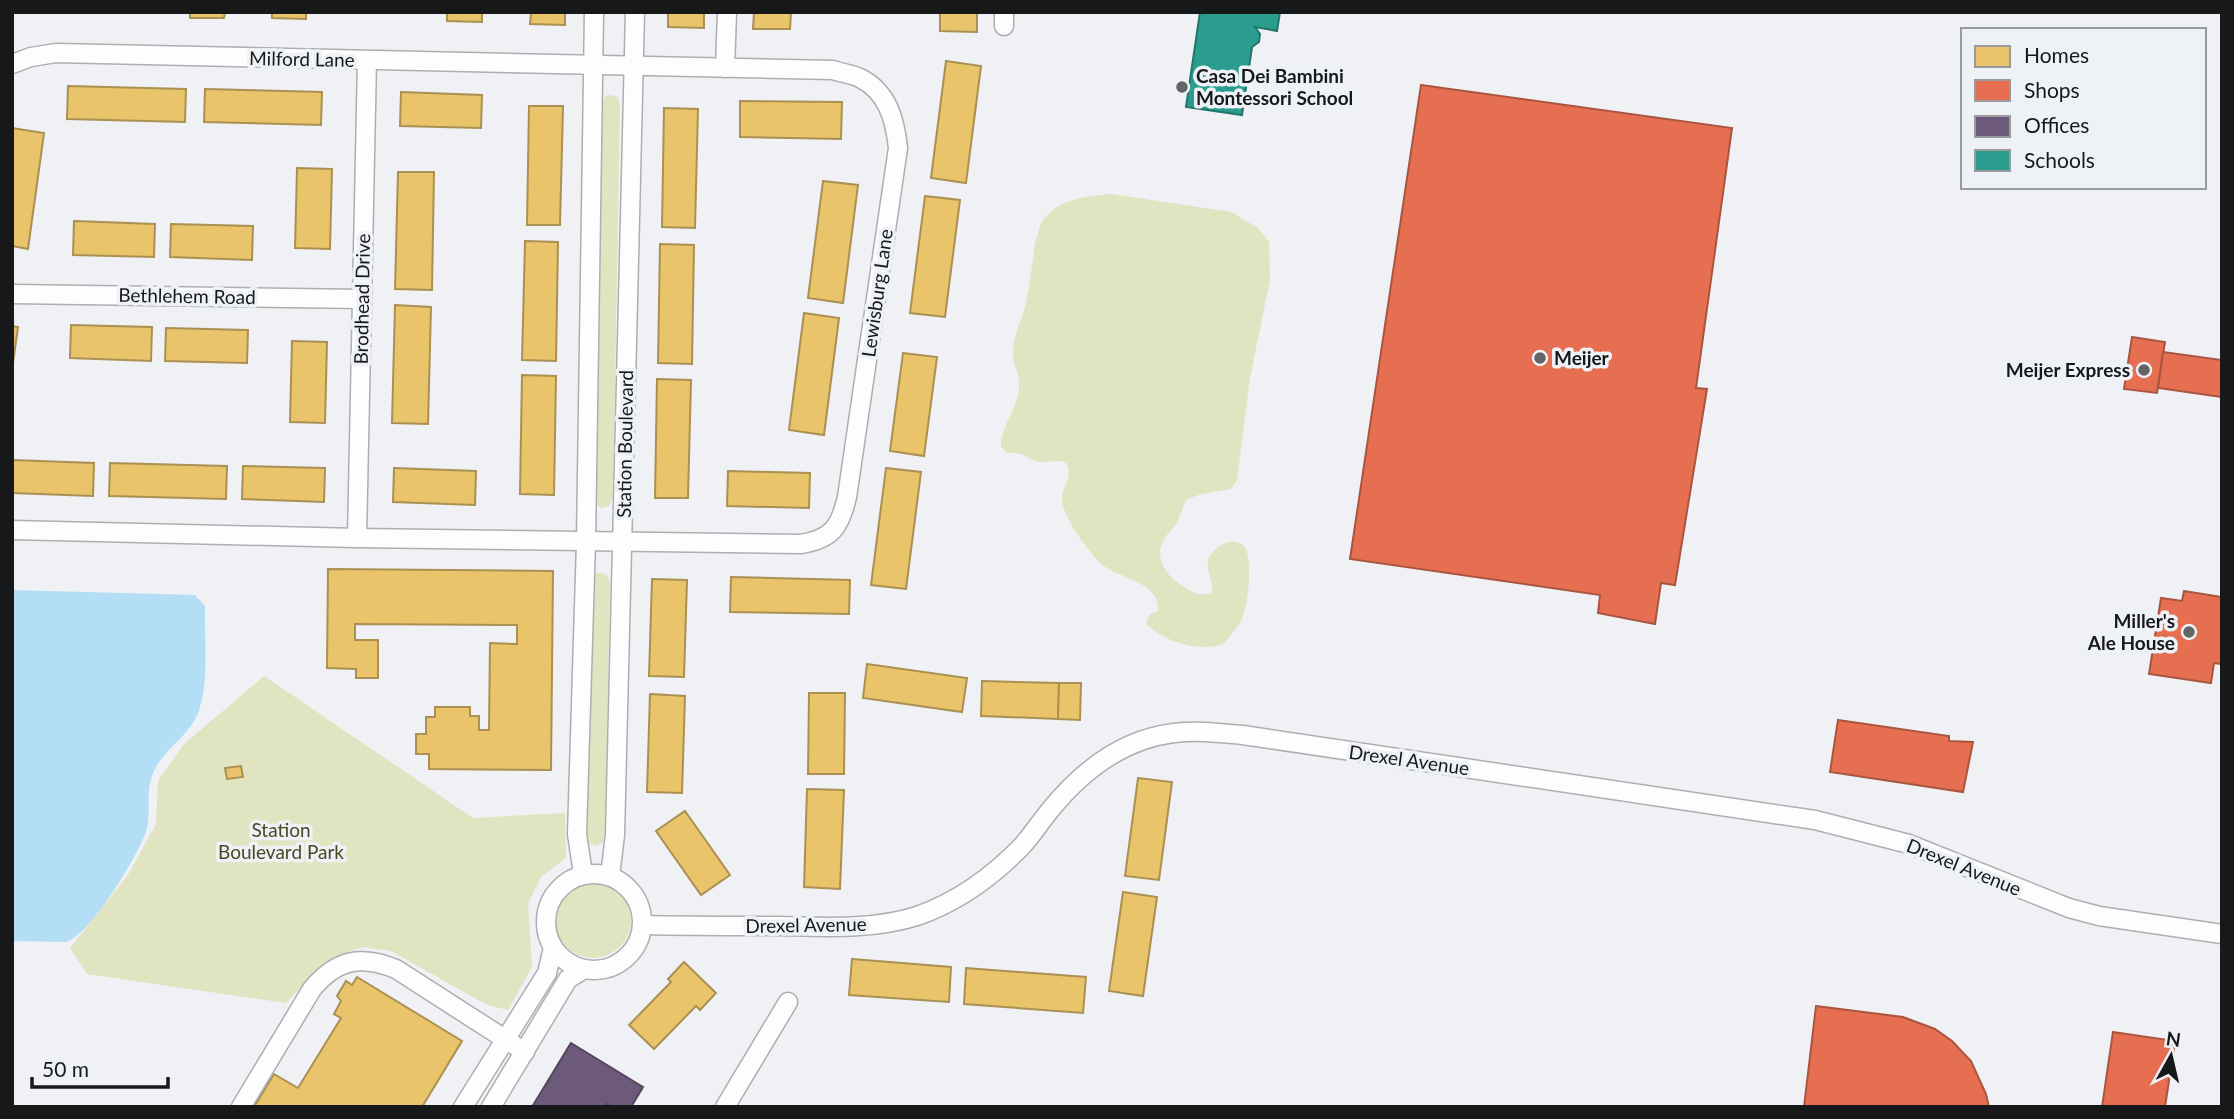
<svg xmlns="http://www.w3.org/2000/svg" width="2234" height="1119" viewBox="0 0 2234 1119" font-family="Lato,sans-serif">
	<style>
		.green { fill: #e0e4c0 }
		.water { fill: #b3def5 }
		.homes { fill: #e9c46a; stroke: #aa9052; stroke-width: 2 }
		.shops { fill: #e76f51; stroke: #a95540; stroke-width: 2 }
		.offices { fill: #6d597a; stroke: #53465d; stroke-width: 2 }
		.schools { fill: #2a9d8f; stroke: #24756c; stroke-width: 2 }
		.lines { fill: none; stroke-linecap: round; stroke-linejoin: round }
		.street-casing { stroke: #acaeb0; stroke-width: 21 }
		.street { stroke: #fdfdfd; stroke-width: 18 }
		.poi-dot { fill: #636466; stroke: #eef1f5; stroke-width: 2.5 }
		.labels { text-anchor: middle; stroke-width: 7; stroke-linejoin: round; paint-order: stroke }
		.street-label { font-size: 19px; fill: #171819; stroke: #eef1f5 }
		.poi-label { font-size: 19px; font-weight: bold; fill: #171819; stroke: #eef1f5; text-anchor: start }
		.park-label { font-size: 19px; fill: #474a20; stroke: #eef1f5 }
	</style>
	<rect width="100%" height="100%" fill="#eff1f4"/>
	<g class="green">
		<path d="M611,95L617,97L620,104L613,496L609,506L601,508L594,503L601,107L605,96Z"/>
		<path d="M1112,194L1231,212L1258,228L1269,242L1270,279L1250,378L1237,480L1231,489L1202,494L1187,499C1181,508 1180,520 1173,528C1171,531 1168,533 1166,536C1152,556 1165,575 1182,586C1192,592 1201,598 1212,592C1214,581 1206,572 1208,561C1211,548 1231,536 1243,545C1254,554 1248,606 1242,619C1238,628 1229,637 1222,645C1194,651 1168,643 1146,624L1150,614L1158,611C1162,582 1116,578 1100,563C1087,549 1062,517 1062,498C1063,484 1074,478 1066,463C1055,458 1046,465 1036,461C1022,457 1026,452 1007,453L1001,447C1001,425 1019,407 1019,386C1020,373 1011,362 1013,349C1014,333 1023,318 1026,302C1041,233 1023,200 1112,194Z"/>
		<path d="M598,573C605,573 607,575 610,581L605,829L603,842L596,846L587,843L585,836L593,576Z"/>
		<path d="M264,676L473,818L565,813L566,858L541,877L528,903L532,967L508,1010L487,1005L391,951L363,947L328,960L286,1003L87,974L70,948L128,875L156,824L158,781L184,744Z"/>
		<circle cx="593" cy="920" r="38"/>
	</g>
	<path class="water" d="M12,590L195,595L205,606C204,638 209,676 200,707C193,734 166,746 154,771C145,790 151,808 147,828C141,852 88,939 65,942L12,941Z"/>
	<g class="homes">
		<path d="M190,12H225L224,18H190Z"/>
		<path d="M272,12H306V19L272,18Z"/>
		<path d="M447,12H482V22L447,21Z"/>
		<path d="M531,12H565V25L530,24Z"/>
		<path d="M668,12H704V28L668,27Z"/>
		<path d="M754,12H791L790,29H753Z"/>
		<path d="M940,12H977V32L940,31Z"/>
		<path d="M946,61L981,66L966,183L931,178Z"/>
		<path d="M68,86L186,89L185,122L67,119Z"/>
		<path d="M205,89L322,92L321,125L204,122Z"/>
		<path d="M401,92L482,95L481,128L400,126Z"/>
		<path d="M740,101L842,102L841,139L740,137Z"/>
		<path d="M529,106H563L560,225H527Z"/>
		<path d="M664,108L698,109L695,228L662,227Z"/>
		<path d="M12,128L44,133L28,249L12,246Z"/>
		<path d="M297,168L332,169L330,249L295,248Z"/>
		<path d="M398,172H434L432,290L395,289Z"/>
		<path d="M823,181L858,185L843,303L808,298Z"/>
		<path d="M925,196L960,200L945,317L910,313Z"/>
		<path d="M74,221L155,224L154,257L73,255Z"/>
		<path d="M171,224L253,226L252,260L170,257Z"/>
		<path d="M525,241L558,242L556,361L522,360Z"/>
		<path d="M660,244L694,245L692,364L658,363Z"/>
		<path d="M395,305L431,307L428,424L392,423Z"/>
		<path d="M804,313L839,318L824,435L789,430Z"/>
		<path d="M71,325L152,327L151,361L70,358Z"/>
		<path d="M12,326L18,327L12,370Z"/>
		<path d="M166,328L248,330L247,363L165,361Z"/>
		<path d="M292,341L327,342L325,423L290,422Z"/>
		<path d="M903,353L937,357L924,456L890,451Z"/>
		<path d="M522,375L556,376L554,495L520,494Z"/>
		<path d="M657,379L691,380L688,498H655Z"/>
		<path d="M12,460L94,463L93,496L12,493Z"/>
		<path d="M110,463L227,466L226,499L109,496Z"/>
		<path d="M243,466L325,468L324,502L242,499Z"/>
		<path d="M394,468L476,471L475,505L393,502Z"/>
		<path d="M886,468L921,472L906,589L871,585Z"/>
		<path d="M728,471L810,473L809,508L727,506Z"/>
		<path d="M328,569L553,571L551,770L429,769V754H416V734H426V717H435V707H470V716H479V730H489L490,643L517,644V625L355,624V640H378V678H356V669L327,668Z"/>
		<path d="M731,577L850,580L849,614L730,612Z"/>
		<path d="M652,579L687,580L684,677L649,676Z"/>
		<path d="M867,664L967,678L962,712L863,698Z"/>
		<path d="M982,681L1059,683L1058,719L981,716Z"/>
		<path d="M1059,683H1081L1080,720L1058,719Z"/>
		<path d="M809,693H845L844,774H808Z"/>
		<path d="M650,694L685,696L682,793L647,792Z"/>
		<path d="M241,766L243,777L227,779L225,768Z"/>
		<path d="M1138,778L1172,782L1159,880L1125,876Z"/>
		<path d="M807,789L844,790L840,889L804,887Z"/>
		<path d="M685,811L730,875L701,895L656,831Z"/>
		<path d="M1123,892L1157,897L1143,996L1109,991Z"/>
		<path d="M852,959L951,967L949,1002L849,995Z"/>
		<path d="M684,962L716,993L700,1010L696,1006L654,1049L629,1025L671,982L668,979Z"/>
		<path d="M966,968L1086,977L1083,1013L964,1004Z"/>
		<path d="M357,977L462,1041L422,1107H254L274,1074L298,1088L341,1018L334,1014L341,1001L337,996L346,981L352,985Z"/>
	</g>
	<g class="shops">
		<path d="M1421,85L1732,128L1696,388L1707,389L1675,585L1661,583L1655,624L1598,613L1600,595L1350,559Z"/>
		<path d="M2132,337L2165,342L2157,393L2124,389Z"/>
		<path d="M2163,352L2222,360V397L2158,388Z"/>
		<path d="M2184,591L2222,597V664L2214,663L2211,683L2149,674L2161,598L2182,601Z"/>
		<path d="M1838,720L1949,736V741L1973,742L1963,792L1830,772Z"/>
		<path d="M1816,1006L1903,1017L1935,1029L1952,1041L1971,1061L1986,1094L1989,1107H1804Z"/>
		<path d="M2113,1032L2175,1041L2165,1107H2102Z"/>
	</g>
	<path class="offices" d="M571,1043L643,1087L631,1107H612L607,1104L605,1107H532Z"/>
	<path class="schools" d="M1200,12H1280L1277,31L1255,27L1260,34L1259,42L1252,47L1242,115L1186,107Z"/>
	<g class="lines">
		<g class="street-casing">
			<g id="street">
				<path d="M1004,12V26"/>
				<path d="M12,64L31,57L56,53L833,70C841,73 852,74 860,78C888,92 895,120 898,148L847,497C840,527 832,539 801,544L357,538L12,530"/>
				<path d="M725,68L727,12"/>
				<path d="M12,294L362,299"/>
				<path d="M357,538L367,60"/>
				<circle cx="594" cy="922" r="48"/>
				<path d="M583,874L577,834L586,542L594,12"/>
				<path d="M610,876L615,835L635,12"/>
				<path d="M643,925C688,926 734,926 780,926C825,927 873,930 917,916C957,902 992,877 1022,846C1032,835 1041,821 1051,809C1083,770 1123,739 1174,733C1197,730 1220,733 1243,735L1815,820L1909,844L2069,908L2099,916L2222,934"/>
				<path d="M241,1107L312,989C337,959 361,955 396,969L525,1052"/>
				<path d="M463,1107L547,973L553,948"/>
				<path d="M491,1107L568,979L584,969"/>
				<path d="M725,1107L788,1002"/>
			</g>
		</g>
		<use href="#street" class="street"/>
	</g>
	<g class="poi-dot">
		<circle cx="1182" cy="87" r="7"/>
		<circle cx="1540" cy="358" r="7"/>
		<circle cx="2144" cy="370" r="7"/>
		<circle cx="2189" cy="632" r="7"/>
	</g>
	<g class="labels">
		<g class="street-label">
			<text transform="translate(302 59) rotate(1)" y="7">Milford Lane</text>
			<text transform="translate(877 293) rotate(-82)" y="7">Lewisburg Lane</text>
			<text transform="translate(187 296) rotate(1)" y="7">Bethlehem Road</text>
			<text transform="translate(362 299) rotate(-89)" y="7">Brodhead Drive</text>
			<text transform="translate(625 444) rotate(-89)" y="7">Station Boulevard</text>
			<text transform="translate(1409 760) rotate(8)" y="7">Drexel Avenue</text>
			<text transform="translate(1964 867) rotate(22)" y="7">Drexel Avenue</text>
			<text transform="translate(806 925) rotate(-1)" y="7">Drexel Avenue</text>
		</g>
		<g class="poi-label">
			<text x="1196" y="83">Casa Dei Bambini<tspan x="1196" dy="22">Montessori School</tspan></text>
			<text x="1554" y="365">Meijer</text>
			<text x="2130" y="377" text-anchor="end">Meijer Express</text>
			<text x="2175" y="628" text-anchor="end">Miller's<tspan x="2175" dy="22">Ale House</tspan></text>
		</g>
		<g class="park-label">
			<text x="281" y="837">Station<tspan x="281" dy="22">Boulevard Park</tspan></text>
		</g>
	</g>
	<rect width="2234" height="1119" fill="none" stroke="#171819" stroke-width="28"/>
	<rect x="1961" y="28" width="245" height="161" fill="#eef1f5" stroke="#989a9d" stroke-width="2"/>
	<rect x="1975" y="46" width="35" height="21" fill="#e9c46a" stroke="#989a9d" stroke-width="2"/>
	<text x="2024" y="63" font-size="21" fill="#171819">Homes</text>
	<rect x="1975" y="80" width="35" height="21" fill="#e76f51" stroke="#989a9d" stroke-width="2"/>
	<text x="2024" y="98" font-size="21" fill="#171819">Shops</text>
	<rect x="1975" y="116" width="35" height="21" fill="#6d597a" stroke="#989a9d" stroke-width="2"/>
	<text x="2024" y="133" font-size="21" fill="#171819">Offices</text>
	<rect x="1975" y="150" width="35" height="21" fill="#2a9d8f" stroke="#989a9d" stroke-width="2"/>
	<text x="2024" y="168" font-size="21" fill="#171819">Schools</text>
	<g transform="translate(2171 1056) rotate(8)" stroke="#eef1f5" stroke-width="5" paint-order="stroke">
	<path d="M0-5L12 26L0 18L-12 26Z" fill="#171819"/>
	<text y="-10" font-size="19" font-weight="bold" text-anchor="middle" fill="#171819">N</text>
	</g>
	<path d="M32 1077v10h136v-10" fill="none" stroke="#171819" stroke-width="3.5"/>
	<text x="42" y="1077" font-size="21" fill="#171819" stroke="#eef1f5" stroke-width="5" paint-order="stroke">50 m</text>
</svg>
